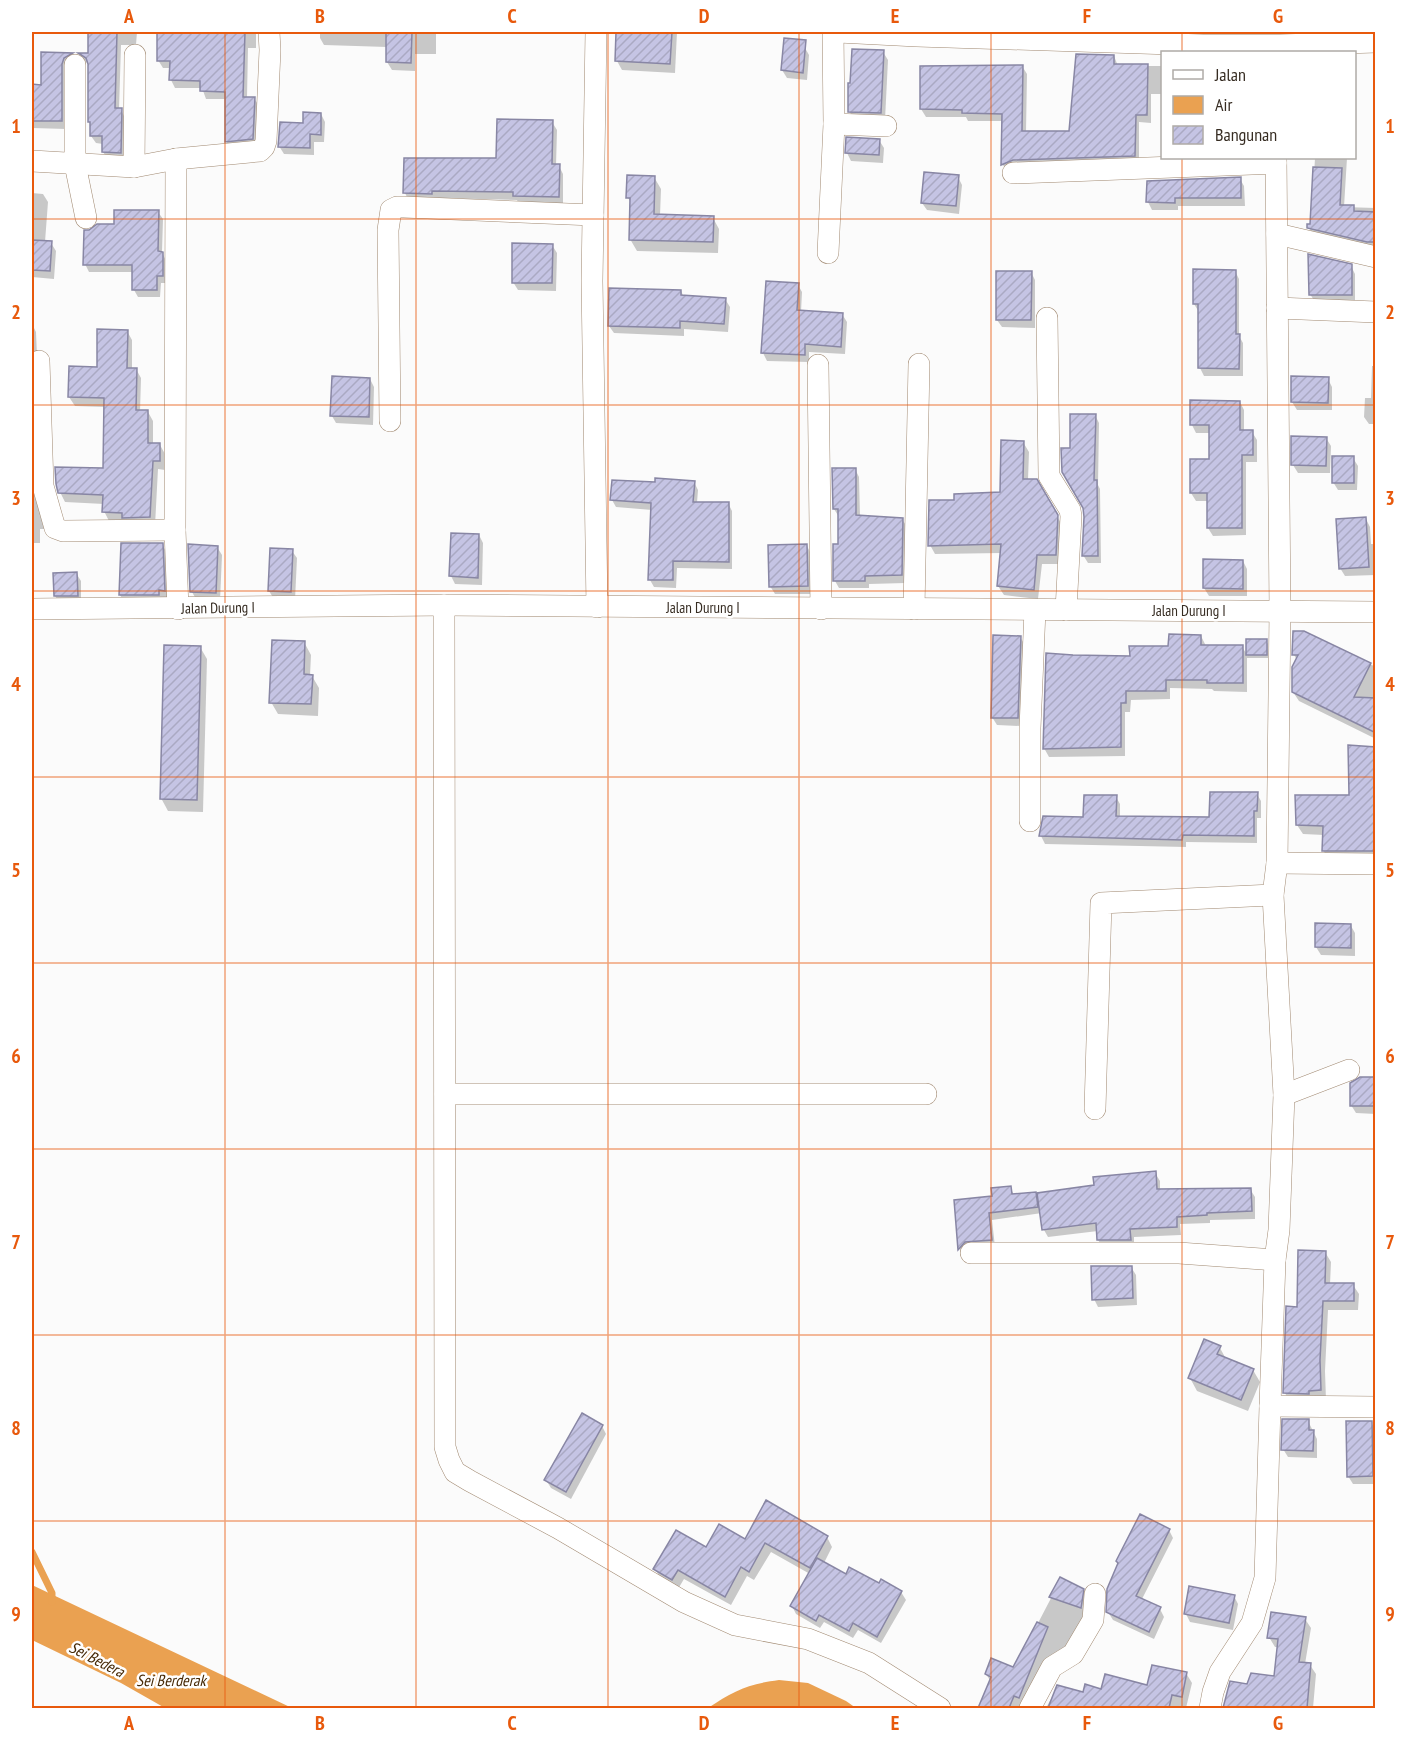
<svg xmlns="http://www.w3.org/2000/svg" width="1407" height="1740" viewBox="0 0 1407 1740" font-family="'PT Sans Narrow',sans-serif">
	<style>
		.water { fill: #eaa151 }
		.shadow { fill: #0003 }
		.lines { fill: none; stroke-linecap: round; stroke-linejoin: round }
		.stream { stroke: #eaa151; stroke-width: 7 }
		.building { fill: url(#building-hatch); stroke: #8886a4; stroke-width: 1.5 }
		.minor-casing { stroke: #a18971; stroke-width: 22 }
		.minor { stroke: #fff; stroke-width: 21 }
		.grid { fill: none; stroke: #e8590c; stroke-width: 1.5; stroke-opacity: 0.55 }
		.labels { text-anchor: middle; stroke-width: 5; stroke-linejoin: round; paint-order: stroke }
		.street-label { font-size: 15px; fill: #362c22; stroke: #fff }
		.water-label { font-size: 16px; font-style: italic; fill: #462906; stroke: #fff }
		.neatline { fill: none; stroke: #e8590c; stroke-width: 2 }
		.grid-label { font-size: 20px; text-anchor: middle; font-weight: bold; fill: #e8590c }
	</style>
	<defs>
		<pattern id="building-hatch" width="6" height="6" patternUnits="userSpaceOnUse" patternTransform="scale(1.5)"><rect width="6" height="6" fill="#c5c4e4"/><path d="M-1 1l2-2M0 6l6-6M5 7l2-2" fill="none" stroke="#aaa9c3"/></pattern>
	</defs>
	<rect width="100%" height="100%" fill="#fbfbfb"/>
	<g class="water">
		<path d="M32,1585L292,1708H165L121,1683L32,1640Z"/>
		<path d="M779,1680L808,1683L846,1701L856,1708H708C733,1691 748,1684 779,1680Z"/>
	</g>
	<g class="shadow">
		<path d="M90,32H137L136,45H121L119,110H121L125,118V161L108,160L103,152V144L96,143L91,136V125L89,121V64L84,61L81,54L90,55Z"/>
		<path d="M158,32H256V48H248L247,98H254L259,106L257,146L231,149L226,141L227,99H206L202,88H175L171,80V68H163L158,60Z"/>
		<path d="M320,32H436V54H415V71L392,70L387,62V47L324,45L320,38Z"/>
		<path d="M618,32H677L675,73L622,70L617,61Z"/>
		<path d="M1125,32H1198V41L1170,36Z"/>
		<path d="M1309,32H1350V38L1313,39Z"/>
		<path d="M805,48L809,55L807,80L787,78L782,70Z"/>
		<path d="M883,52L888,60L885,120L854,119L849,111L851,85Z"/>
		<path d="M43,54H72L76,61L66,129L32,128V86H42Z"/>
		<path d="M1114,56L1118,66H1162V94H1151V123L1139,122V163L1007,172L1003,165V121H968L966,117H926L921,109L1022,66L1027,74L1026,132L1070,133Z"/>
		<path d="M321,114L325,122L324,142H314V155L284,154L279,146L304,124Z"/>
		<path d="M552,122L557,130L556,166H559L563,174V204H519L517,200L435,198L409,201L405,193L498,160Z"/>
		<path d="M879,140L884,148L883,163L851,161L847,153Z"/>
		<path d="M1315,158H1347L1344,207L1376,208V249L1313,236L1309,227L1311,225Z"/>
		<path d="M654,177L661,189L660,216L713,218L719,229L718,253L637,251L630,239L632,204L628,198Z"/>
		<path d="M958,177L962,185L959,214L927,210L922,203Z"/>
		<path d="M1240,179L1244,186L1245,206H1178V210H1152L1148,202Z"/>
		<path d="M32,193L43,194L48,202L45,242L51,243L56,251L54,279L32,277Z"/>
		<path d="M158,212L163,219L162,252L166,261V283H161L160,297H138L134,290V272H89L85,264L90,232L116,226Z"/>
		<path d="M552,245L557,253L556,291L518,290L513,282Z"/>
		<path d="M1351,266L1355,274V302H1315L1310,294Z"/>
		<path d="M1194,271H1235L1239,279V336L1243,343V376H1204L1200,368L1199,312L1194,304Z"/>
		<path d="M1031,272L1035,280V328L1002,327L997,320Z"/>
		<path d="M798,285L802,292L801,312L842,314L847,322L845,354L809,352V362L767,361L763,353Z"/>
		<path d="M681,291L684,297L725,299L730,307L728,332L684,329V336L614,333L609,326Z"/>
		<path d="M32,324L36,332L37,356H32Z"/>
		<path d="M127,331L132,340V369H136L141,378L140,412H148L153,421V445H160L165,454V470L158,469L155,526L109,521L104,511V504L65,502L60,492L105,470V407L75,406L69,397L98,369Z"/>
		<path d="M1372,366H1376V424H1369L1364,417L1365,398H1371Z"/>
		<path d="M370,379L374,387L373,425L336,423L332,416Z"/>
		<path d="M1328,379L1332,387V410H1297L1292,402Z"/>
		<path d="M32,397L45,529H40V543H32Z"/>
		<path d="M1240,402L1244,410V432H1252L1257,440V462H1246V535L1213,536L1208,528V501H1196L1191,493L1211,461L1210,433H1196L1192,425Z"/>
		<path d="M1095,415L1099,423L1098,485L1100,489L1101,563H1088L1083,555L1085,517L1071,449Z"/>
		<path d="M1326,438L1331,446L1330,473H1298L1293,465Z"/>
		<path d="M1023,442L1029,452L1028,480H1036L1062,525L1061,564H1042L1038,599L1004,595L998,586L1002,553L935,554L930,545L955,502L1001,493Z"/>
		<path d="M1353,458L1358,466L1357,490H1338L1333,482Z"/>
		<path d="M855,469L859,477L860,516L902,519L907,527L906,583L869,584V588H839L835,581L839,545V517L834,509Z"/>
		<path d="M694,482L698,490L697,503H728L732,511V569L677,568L676,588L654,587L650,580L652,510L616,507L612,500L656,484Z"/>
		<path d="M1366,519L1370,527L1371,544H1376V575L1345,576L1340,568Z"/>
		<path d="M479,535L483,543L482,585L455,584L451,576Z"/>
		<path d="M162,544L169,557L171,602L127,607L120,595L122,545Z"/>
		<path d="M807,546L811,554L812,594H775L770,586Z"/>
		<path d="M217,547L222,555L220,601L196,599L192,592Z"/>
		<path d="M292,551L297,558L295,600L274,599L269,591Z"/>
		<path d="M1243,561L1247,569V596H1209L1204,588Z"/>
		<path d="M76,573L81,581V603L60,604L55,596Z"/>
		<path d="M1304,633L1376,667V739L1299,701L1293,692L1297,660L1294,655Z"/>
		<path d="M1201,636L1206,646L1242,647L1248,656V640L1266,641L1268,644V658H1247V692L1214,691L1212,689L1170,688V699L1131,700L1130,712H1125V756L1049,757L1044,748L1131,657L1170,647Z"/>
		<path d="M1020,637L1025,645L1021,726L997,725L992,717Z"/>
		<path d="M304,642L311,655L310,676H312L319,688L318,716L278,714L271,702Z"/>
		<path d="M200,647L207,659L203,812L168,811L161,798Z"/>
		<path d="M1376,748V860H1329L1323,850L1324,835L1303,834L1297,825L1351,796Z"/>
		<path d="M1257,794L1261,801V818H1257V843L1186,842V847L1045,844L1041,836L1044,817L1085,818L1116,797L1120,804V818L1211,819Z"/>
		<path d="M1351,926L1355,933V956L1321,955L1316,947Z"/>
		<path d="M1376,1079V1114L1356,1113L1351,1105Z"/>
		<path d="M1155,1173L1160,1181V1191L1250,1189L1255,1197V1219L1210,1220V1223L1180,1224L1181,1235L1134,1237V1248H1103L1098,1240V1231L1048,1237L1044,1230L1042,1213L992,1220L995,1247L963,1255L960,1249L956,1201L994,1198L1010,1188L1015,1196L1036,1194L1040,1201Z"/>
		<path d="M1325,1252L1331,1262L1330,1285H1353L1359,1294L1358,1310H1328L1325,1371L1326,1400L1290,1403L1285,1393L1298,1308Z"/>
		<path d="M1131,1267L1136,1275L1137,1305L1098,1307L1094,1299Z"/>
		<path d="M1220,1348L1226,1359L1253,1370L1260,1382L1248,1411L1197,1391L1190,1378Z"/>
		<path d="M1374,1354H1376V1386L1374,1383Z"/>
		<path d="M1308,1421L1317,1439V1458L1288,1457L1283,1449Z"/>
		<path d="M1371,1423L1376,1430V1484H1353L1348,1476Z"/>
		<path d="M602,1426L606,1434L571,1499L551,1488L546,1480Z"/>
		<path d="M1169,1530L1173,1538L1142,1599L1160,1609L1164,1617L1154,1639L1113,1620L1108,1612Z"/>
		<path d="M827,1537L832,1547L824,1563L846,1576L901,1592L906,1600L881,1643L858,1630L853,1638L824,1622L820,1628L796,1614L792,1606L810,1574L771,1552L754,1580L747,1576L731,1605L684,1579L678,1589L661,1579L655,1569L707,1549L746,1541Z"/>
		<path d="M1061,1579L1082,1590L1088,1600L1085,1626L1025,1708H981V1707L991,1682L986,1674L1014,1669Z"/>
		<path d="M1234,1596L1238,1604L1233,1630L1190,1622L1186,1614Z"/>
		<path d="M1305,1619L1311,1628L1305,1664L1310,1665L1316,1674L1313,1708H1225L1232,1682L1248,1686L1276,1677L1278,1647H1275L1269,1637Z"/>
		<path d="M1186,1673L1192,1683L1186,1708H1046L1058,1686L1084,1694L1102,1691L1149,1687Z"/>
	</g>
	<g class="lines">
		<path class="stream" d="M32,1552L52,1593V1602"/>
	</g>
	<g class="building">
		<path d="M88,32H117L115,108H122L121,153L102,152V136H90V122H88V64L86,58L78,53H88Z"/>
		<path d="M157,32H245L243,97H255L253,139L225,142V92L200,91V81L169,80L170,61H157Z"/>
		<path d="M386,32H412L411,63L386,62Z"/>
		<path d="M616,32H672L670,64L615,61Z"/>
		<path d="M784,38L806,40L803,73L781,70Z"/>
		<path d="M852,49L884,50L881,113L848,112V83H850Z"/>
		<path d="M41,52L73,53L64,58L62,64V121H32V84L41,85Z"/>
		<path d="M1076,54L1114,55V64H1148L1147,115H1136L1135,156L1013,160L1001,165L1002,114L962,113V110L920,109V66L1023,65L1022,131H1069Z"/>
		<path d="M303,112L321,113V135L310,134V148L278,147L280,122L303,123Z"/>
		<path d="M497,119L553,120L552,164H560L559,197L513,196V192L432,191V194L403,193L404,158H496Z"/>
		<path d="M846,137L880,139L879,155L845,153Z"/>
		<path d="M1313,167L1342,168L1340,205H1354V211L1376,212V242H1367L1307,228V224H1310Z"/>
		<path d="M924,172L959,175L956,206L921,203Z"/>
		<path d="M627,175L655,176L654,214L714,216L713,242L629,240L630,198H626Z"/>
		<path d="M1241,177V198H1175V203L1146,202L1147,181Z"/>
		<path d="M114,210H159L158,251L163,252V276H157V290H132V265H83L84,230H89L97,224H114Z"/>
		<path d="M32,240L52,241L50,271L32,270Z"/>
		<path d="M512,243L553,244L552,283H512Z"/>
		<path d="M1308,254L1352,264V295H1309Z"/>
		<path d="M1193,269L1236,270V334H1240L1239,369L1198,368V304H1193Z"/>
		<path d="M996,271H1032L1031,320H996Z"/>
		<path d="M766,281L799,283L797,310L843,313L841,347L805,344V355L761,353Z"/>
		<path d="M609,288L681,290V295L726,298L724,324L680,321V328L608,326Z"/>
		<path d="M97,329L128,330L127,368H137L136,410H148V443H160V461H153L150,517L122,518V513L102,512L103,495L58,493L56,484L55,467L103,468L104,398L68,397L69,366L97,367Z"/>
		<path d="M332,376L370,378L369,417L330,416Z"/>
		<path d="M1291,376L1329,377L1328,403L1291,402Z"/>
		<path d="M1190,400L1240,401V430H1253V455H1242V528H1207V493H1190V459H1209V425H1190Z"/>
		<path d="M1070,414H1096L1094,480H1097L1098,556H1082L1084,517L1083,508L1062,472L1061,448H1070Z"/>
		<path d="M1291,436L1327,437L1326,466L1291,465Z"/>
		<path d="M1001,440L1024,441L1023,479H1037L1058,515L1056,555H1037L1034,590L997,586L1001,544L928,546L929,500H954V494L1000,492Z"/>
		<rect x="1332" y="456" width="22" height="27"/>
		<path d="M832,468H856V515L903,518L902,575L865,576V581H833V544H838V509H833Z"/>
		<path d="M655,478L695,481L693,502H729V562L673,561V580H648L651,503L610,500L612,480L655,482Z"/>
		<path d="M1366,517L1369,567L1339,569L1336,519Z"/>
		<path d="M451,533L479,534L478,578L449,576Z"/>
		<path d="M121,543H163L165,591L159,590V595H119Z"/>
		<path d="M188,544L218,546L216,593L190,592Z"/>
		<path d="M807,544L808,586L769,587L768,545Z"/>
		<path d="M270,548L293,549L291,592L268,591Z"/>
		<path d="M1203,559L1243,560V589L1203,588Z"/>
		<path d="M77,572L78,596H54L53,573Z"/>
		<path d="M1293,631H1304L1371,663L1354,697L1376,698V733L1292,692V667L1298,655H1292Z"/>
		<path d="M1169,634L1201,635V645H1243V683H1207V680H1166V691H1126V703H1121V747L1043,749L1046,653L1073,655L1130,656L1129,646H1168Z"/>
		<path d="M993,635L1021,636L1018,718H991Z"/>
		<rect x="1246" y="639" width="21" height="16"/>
		<path d="M272,640L305,641L304,674L313,675L311,704L269,703Z"/>
		<path d="M164,645L201,646L197,800L160,799Z"/>
		<path d="M1348,745L1376,747V851H1322L1323,826L1296,825L1295,795H1349Z"/>
		<path d="M1210,792H1258L1257,811H1254V836L1183,835L1182,840L1039,836L1043,816L1083,817L1084,795H1117L1116,816L1209,817Z"/>
		<path d="M1315,923L1351,924V948L1315,947Z"/>
		<path d="M1360,1077H1376V1106H1350V1083Z"/>
		<path d="M1156,1171L1157,1189L1251,1188L1252,1211L1207,1213V1215L1177,1217V1227L1130,1229L1131,1240H1097L1096,1223L1042,1230L1037,1193L1094,1185L1093,1177Z"/>
		<path d="M1011,1186L1012,1194L1036,1192L1038,1207L989,1213L992,1240L965,1242L958,1250L954,1200L992,1196L991,1188Z"/>
		<path d="M1298,1250L1326,1251L1325,1283H1354V1301H1323L1320,1360L1321,1390L1309,1391V1394L1283,1393L1286,1306L1297,1307Z"/>
		<path d="M1091,1266H1132L1133,1298L1092,1300Z"/>
		<path d="M1204,1339L1221,1346L1217,1354L1254,1369L1241,1400L1188,1378Z"/>
		<path d="M582,1413L603,1425L566,1492L544,1480Z"/>
		<path d="M1282,1419H1309V1430H1314L1313,1451L1281,1450Z"/>
		<path d="M1346,1421H1372L1373,1476L1347,1477Z"/>
		<path d="M766,1500L828,1536L810,1568L765,1543L749,1572L741,1567L725,1597L678,1570L672,1580L653,1569L676,1530L706,1547L719,1524L745,1539Z"/>
		<path d="M1140,1514L1170,1529L1136,1596L1161,1607L1149,1632L1106,1612L1107,1589L1118,1563L1116,1561Z"/>
		<path d="M817,1558L846,1574L849,1567L879,1583L881,1579L902,1591L877,1637L853,1623L849,1631L819,1615L816,1621L790,1606Z"/>
		<path d="M1060,1577L1084,1589L1081,1608L1049,1597Z"/>
		<path d="M1189,1586L1235,1595L1229,1623L1184,1614Z"/>
		<path d="M1271,1612L1306,1617L1299,1662L1311,1663L1307,1708H1223L1230,1681L1247,1684L1251,1673L1274,1676L1278,1639L1267,1638Z"/>
		<path d="M1037,1622L1048,1627L1019,1698L1014,1696L1009,1708H978L991,1677L985,1674L991,1658L1013,1667Z"/>
		<path d="M1152,1665L1187,1672L1182,1697L1172,1695L1169,1708H1048L1057,1685L1083,1692L1085,1684L1101,1689L1105,1674L1147,1685Z"/>
	</g>
	<g class="lines">
		<g class="minor-casing">
			<g id="minor">
				<path d="M596,32L592,281L597,607"/>
				<path d="M838,32L917,36L1203,45H1280L1376,42"/>
				<path d="M75,65V164L86,218"/>
				<path d="M834,124L886,126"/>
				<path d="M176,159L175,530L178,609"/>
				<path d="M32,161L134,167L176,159L260,151L264,147L266,141L270,50L269,32"/>
				<path d="M134,167L135,55"/>
				<path d="M1013,173L1276,163"/>
				<path d="M1277,234L1376,257"/>
				<path d="M828,253L834,124L833,32"/>
				<path d="M1277,308L1376,312"/>
				<path d="M1047,318L1049,476L1070,510L1071,516L1066,610"/>
				<path d="M39,361L43,486L55,528L63,531L175,530"/>
				<path d="M818,365L821,609"/>
				<path d="M390,421L388,230L391,210L397,207H404L593,215"/>
				<path d="M444,605L445,1447L449,1460L455,1472L470,1481L558,1528L684,1602L735,1625L808,1639L869,1663L940,1708"/>
				<path d="M32,609L444,605L1376,612"/>
				<path d="M914,609L919,364"/>
				<path d="M1030,821V728L1035,610"/>
				<path d="M1277,863L1376,864"/>
				<path d="M445,1094H926"/>
				<path d="M1284,1095L1349,1070"/>
				<path d="M1095,1109L1101,903L1273,895"/>
				<path d="M971,1253H1179L1275,1260"/>
				<path d="M1270,1406L1376,1407"/>
				<path d="M1030,1708L1052,1667L1073,1654L1093,1620L1095,1594"/>
				<path d="M1210,1708L1213,1692L1220,1672L1252,1623L1265,1578L1270,1406L1275,1260L1279,1230L1284,1095L1273,895L1277,863L1280,611L1276,158"/>
			</g>
		</g>
		<use href="#minor" class="minor"/>
	</g>
	<path class="grid" d="M225,32V1708M416,32V1708M608,32V1708M799,32V1708M991,32V1708M1182,32V52M1182,158V1708M32,219H1376M32,405H1376M32,591H1376M32,777H1376M32,963H1376M32,1149H1376M32,1335H1376M32,1521H1376"/>
	<g class="labels">
		<g class="street-label">
			<text transform="translate(218 608) rotate(-1)" y="5">Jalan Durung I</text>
			<text x="703" y="613">Jalan Durung I</text>
			<text x="1189" y="616">Jalan Durung I</text>
		</g>
		<g class="water-label">
			<text transform="translate(97 1659) rotate(27)" y="6">Sei Bedera</text>
			<text x="171" y="1686">Sei Berderak</text>
		</g>
	</g>
	<rect width="1407" height="1740" fill="none" stroke="#ffffff" stroke-width="66"/>
	<rect x="1161" y="51" width="195" height="108" fill="#ffffff" stroke="#afaba7" stroke-width="1.5"/>
	<rect x="1173" y="70" width="30" height="9" fill="#ffffff" stroke="#afaba7" stroke-width="1.5"/>
	<text x="1215" y="81" font-size="18" fill="#362c22">Jalan</text>
	<rect x="1173" y="96" width="30" height="18" fill="#eaa151" stroke="#afaba7" stroke-width="1.5"/>
	<text x="1215" y="111" font-size="18" fill="#362c22">Air</text>
	<rect x="1173" y="126" width="30" height="18" fill="url(#building-hatch)" stroke="#afaba7" stroke-width="1.5"/>
	<text x="1215" y="141" font-size="18" fill="#362c22">Bangunan</text>
	<rect x="33" y="33" width="1341" height="1674" class="neatline"/>
	<g class="grid-label">
		<text x="129" y="23">A</text>
		<text x="320" y="23">B</text>
		<text x="512" y="23">C</text>
		<text x="704" y="23">D</text>
		<text x="895" y="23">E</text>
		<text x="1087" y="23">F</text>
		<text x="1278" y="23">G</text>
		<text x="16" y="133">1</text>
		<text x="1390" y="133">1</text>
		<text x="16" y="319">2</text>
		<text x="1390" y="319">2</text>
		<text x="16" y="505">3</text>
		<text x="1390" y="505">3</text>
		<text x="16" y="691">4</text>
		<text x="1390" y="691">4</text>
		<text x="16" y="877">5</text>
		<text x="1390" y="877">5</text>
		<text x="16" y="1063">6</text>
		<text x="1390" y="1063">6</text>
		<text x="16" y="1249">7</text>
		<text x="1390" y="1249">7</text>
		<text x="16" y="1435">8</text>
		<text x="1390" y="1435">8</text>
		<text x="16" y="1621">9</text>
		<text x="1390" y="1621">9</text>
		<text x="129" y="1730">A</text>
		<text x="320" y="1730">B</text>
		<text x="512" y="1730">C</text>
		<text x="704" y="1730">D</text>
		<text x="895" y="1730">E</text>
		<text x="1087" y="1730">F</text>
		<text x="1278" y="1730">G</text>
	</g>
</svg>
